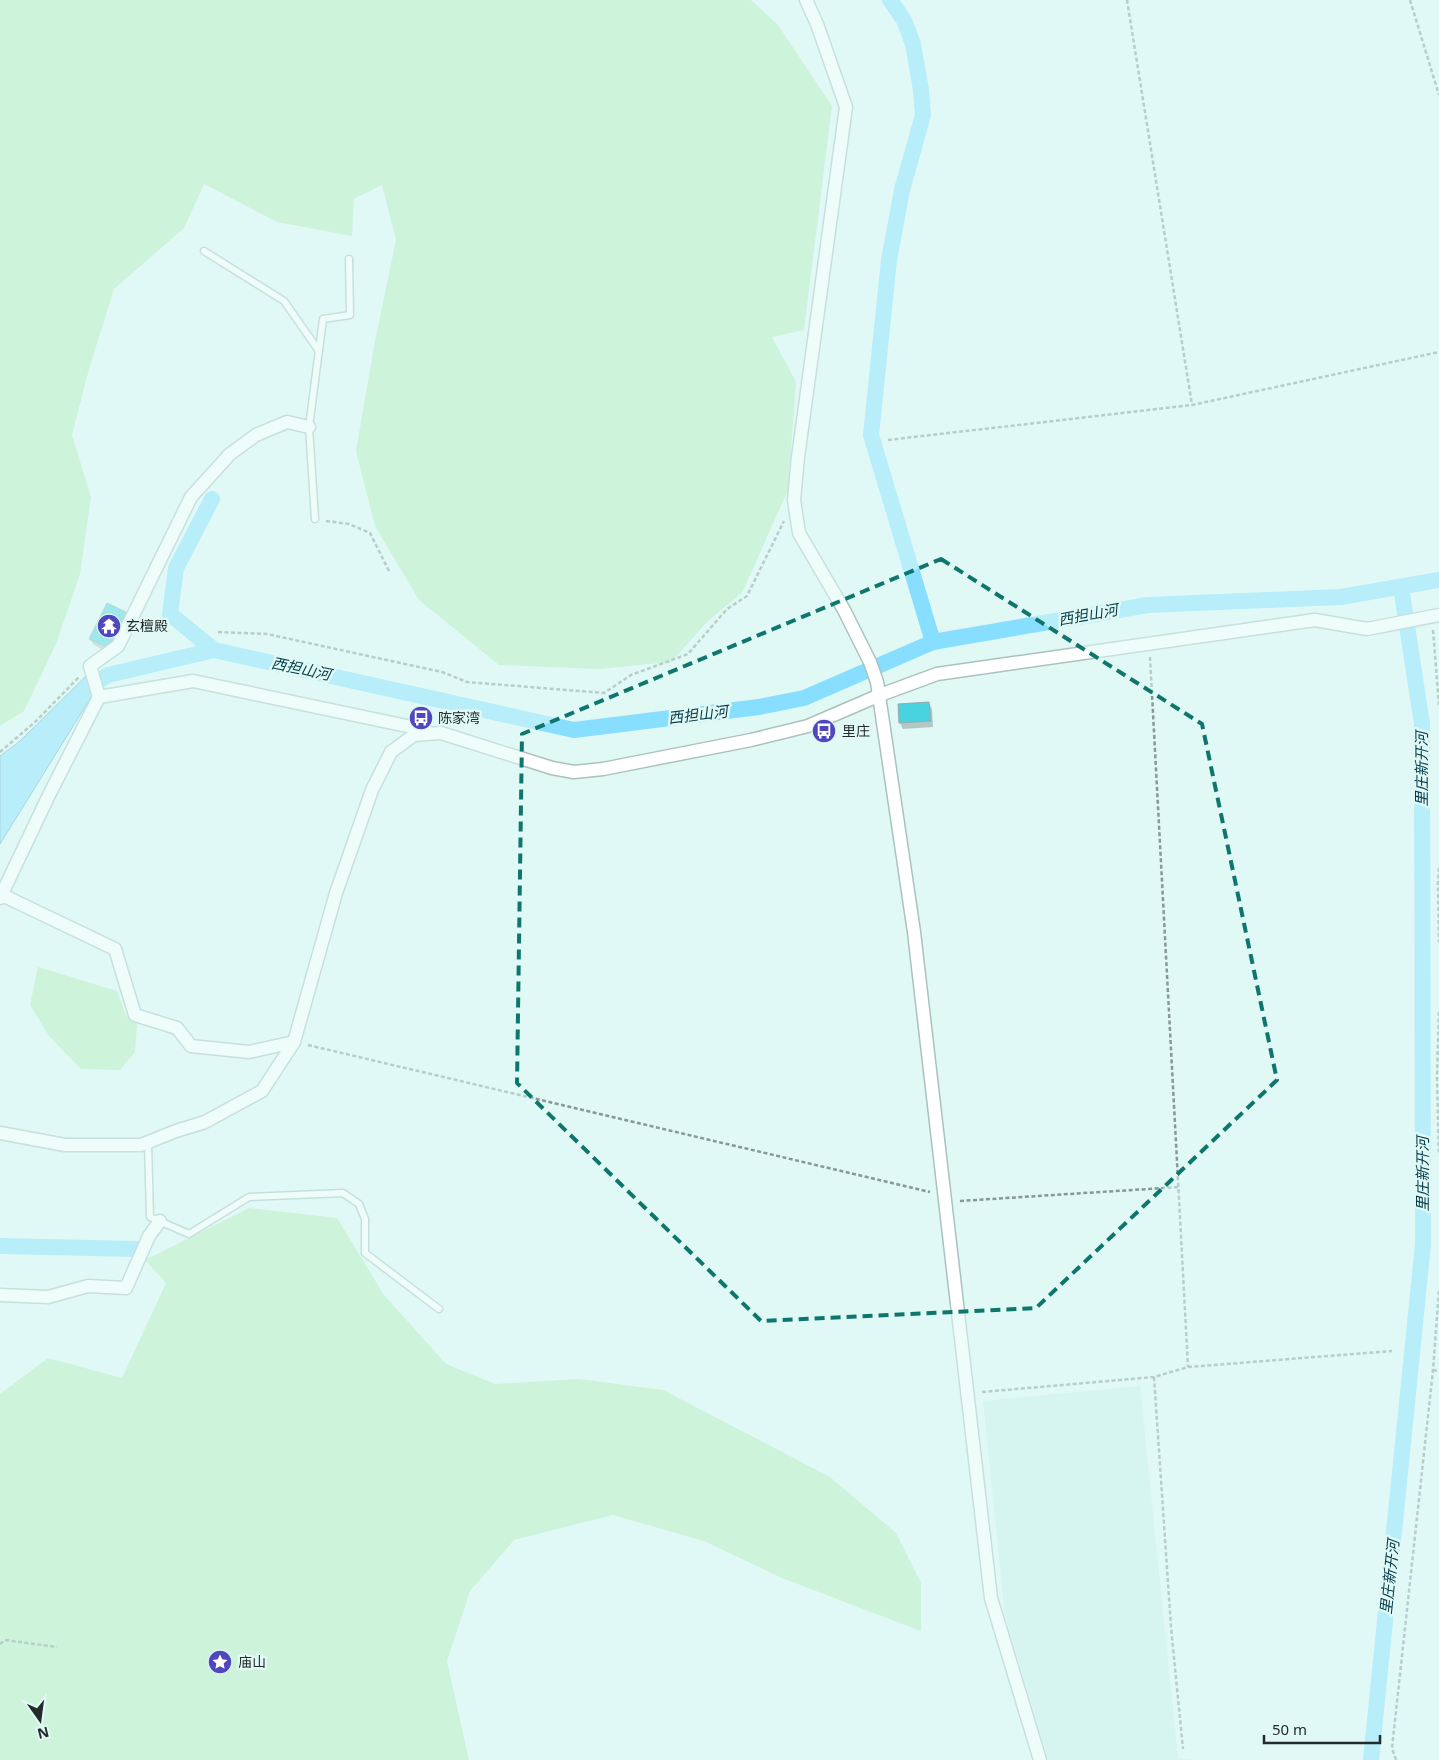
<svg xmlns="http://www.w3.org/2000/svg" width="1439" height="1760" viewBox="0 0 1439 1760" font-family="'Noto Sans','Noto Sans SC',sans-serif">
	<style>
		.built { fill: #cbede8 }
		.green { fill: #b6eaba }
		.water { fill: #88defe; stroke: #6aa9bf }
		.shadow { fill: #0003 }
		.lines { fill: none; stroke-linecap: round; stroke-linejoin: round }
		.canal { stroke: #88defe; stroke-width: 16 }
		.building { fill: #49d3e0; stroke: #94acae }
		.lane-casing { stroke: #aac2be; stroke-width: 9 }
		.street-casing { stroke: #aac2be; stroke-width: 15 }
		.path { stroke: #879896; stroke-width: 2.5; stroke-dasharray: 4 2.5; stroke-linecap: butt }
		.lane { stroke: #fff; stroke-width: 6 }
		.street { stroke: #fff; stroke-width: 12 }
		.marked { fill: none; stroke: #0f766e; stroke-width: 4; stroke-dasharray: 10 6; stroke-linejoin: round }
		.labels { text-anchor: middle; stroke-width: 5; stroke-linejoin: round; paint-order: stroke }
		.poi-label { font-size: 14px; fill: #232c2b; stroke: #e0f9f5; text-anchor: start }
		.water-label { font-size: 15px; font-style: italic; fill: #043b4b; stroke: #e0f9f5 }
	</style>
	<rect width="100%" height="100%" fill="#e0f9f5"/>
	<path class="built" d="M1140,1386L1178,1758L1194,1760H1048L1005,1615L983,1401Z"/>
	<g class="green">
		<path d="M0,0H751L778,25L832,106L804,330L772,337L796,382L788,490L742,593L708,621L671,662L598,669L499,665L419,600L375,526L356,451L375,341L396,240L382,185L354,199L352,236L277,222L204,184L184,228L114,289L89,369L72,435L91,497L80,574L56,644L24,711L0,726Z"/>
		<path d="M38,967L117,991L126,1016L137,1024L135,1052L120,1070L81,1069L49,1036L30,1005Z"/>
		<path d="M249,1208L337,1218L384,1295L446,1364L495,1384L579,1379L663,1390L830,1477L896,1533L921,1583V1631L782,1578L704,1541L613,1515L514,1540L470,1591L447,1661L469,1760H0V1394L48,1358L122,1378L166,1283L145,1260Z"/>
	</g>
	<path class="water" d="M88,674L93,694L0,844V756L19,742Z"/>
	<g class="shadow">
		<path d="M125,613L128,619L107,652L94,645L90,639Z"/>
		<path d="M929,703L932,709L933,727L903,729L900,723L899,705Z"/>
	</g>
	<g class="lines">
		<g class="canal">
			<path d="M890,0L904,20L913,44L921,90L923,115L902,190L889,260L871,435L933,642"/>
			<path d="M212,499L176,568L170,614L214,650"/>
			<path d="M82,692L108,675L214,650L574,730L759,707L804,698L933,642L1148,605L1341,597L1439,580"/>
			<path d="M0,1246L138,1249"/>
			<path d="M1371,1760L1423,1244L1422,724L1401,587"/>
		</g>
	</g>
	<g class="building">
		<path d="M107,603L126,612L112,641L104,646L89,639Z"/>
		<path d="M929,702L931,721L899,723L898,704Z"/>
	</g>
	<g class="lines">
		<g class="lane-casing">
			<g id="lane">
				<path d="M204,251L284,301L319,351"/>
				<path d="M315,519L309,427L323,319L350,315L349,259"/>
				<path d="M148,1143L150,1217L189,1234L249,1197L343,1193L359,1204L365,1219V1253L439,1309"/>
			</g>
		</g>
		<g class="street-casing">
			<g id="street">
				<path d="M806,0L817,24L846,107L798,457L794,500L799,533L844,610L870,662L877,682L914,932L991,1598L1040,1760"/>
				<path d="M99,697L90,666L118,646L191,497L230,454L256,435L287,422L309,427"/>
				<path d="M2,895L115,949L135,1015L177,1028L191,1046L249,1052L294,1042"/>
				<path d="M0,898L49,795L99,697L193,681L426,730"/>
				<path d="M0,1133L65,1145H141L176,1131L205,1122L262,1091L294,1042L336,893L372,790L391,752L414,735L441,733L552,768L574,772L603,769L751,740L808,726L880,695L937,674L1315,620L1367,629L1439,615"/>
				<path d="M0,1295L48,1297L88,1286L126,1288L149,1236L160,1221"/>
			</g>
		</g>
		<g class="path">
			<path d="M1127,0L1192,405"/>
			<path d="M1410,0L1439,95"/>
			<path d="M888,440L1192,405L1439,352"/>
			<path d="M326,521L349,524L370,533L390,573"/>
			<path d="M1433,630L1439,705"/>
			<path d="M218,632L267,634L442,672L467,682L604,693L631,675L688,654L727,609L747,596L784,521"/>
			<path d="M1150,657L1188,1367"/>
			<path d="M0,752L35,722L79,677"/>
			<path d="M1439,868L1438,883L1439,942"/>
			<path d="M1439,1012L1437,1078L1439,1154"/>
			<path d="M308,1045L930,1192"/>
			<path d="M960,1201L1179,1187"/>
			<path d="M1433,1370L1439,1371"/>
			<path d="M1154,1377L1171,1627L1183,1749"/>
			<path d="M982,1392L1154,1377L1188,1367L1392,1351"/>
			<path d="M0,1644L5,1640L57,1647"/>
			<path d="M1396,1760L1392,1748L1433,1370L1439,1290"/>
		</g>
		<use href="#lane" class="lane"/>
		<use href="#street" class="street"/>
	</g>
	<path d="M0 0H1439V1760H0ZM941,559L1202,724L1277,1080L1036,1308L761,1321L517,1083L522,734Z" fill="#e0f9f5" fill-opacity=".55" fill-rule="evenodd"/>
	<path class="marked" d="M941,559L1202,724L1277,1080L1036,1308L761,1321L517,1083L522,734Z"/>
	<defs>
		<g id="temple-disc" transform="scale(1.25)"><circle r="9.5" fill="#5046bd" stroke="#e0f9f5"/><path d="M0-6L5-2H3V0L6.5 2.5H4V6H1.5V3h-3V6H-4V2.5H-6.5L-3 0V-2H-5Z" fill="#fff"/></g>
		<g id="bus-disc" transform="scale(1.25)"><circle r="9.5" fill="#5046bd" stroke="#e0f9f5"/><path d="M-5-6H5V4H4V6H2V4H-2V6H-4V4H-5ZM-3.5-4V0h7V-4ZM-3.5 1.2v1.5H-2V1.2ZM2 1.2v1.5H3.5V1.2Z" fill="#fff"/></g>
		<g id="sight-disc" transform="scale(1.25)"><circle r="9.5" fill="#5046bd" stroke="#e0f9f5"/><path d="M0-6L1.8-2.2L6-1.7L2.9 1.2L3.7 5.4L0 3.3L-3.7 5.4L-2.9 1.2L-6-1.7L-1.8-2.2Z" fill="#fff"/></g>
	</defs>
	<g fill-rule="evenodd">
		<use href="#temple-disc" x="109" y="626"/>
		<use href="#bus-disc" x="421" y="718"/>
		<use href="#bus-disc" x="824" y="731"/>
		<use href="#sight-disc" x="220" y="1662"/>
	</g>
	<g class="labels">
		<g class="poi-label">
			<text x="126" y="631">玄檀殿</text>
			<text x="438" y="723">陈家湾</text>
			<text x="842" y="736">里庄</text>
			<text x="238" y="1667">庙山</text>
		</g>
		<g class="water-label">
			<text transform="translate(1088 615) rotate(-10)" y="5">西担山河</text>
			<text transform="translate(301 669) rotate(12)" y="5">西担山河</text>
			<text transform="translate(698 715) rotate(-7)" y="5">西担山河</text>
			<text transform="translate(1422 769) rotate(-90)" y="5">里庄新开河</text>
			<text transform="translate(1423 1174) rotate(-90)" y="5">里庄新开河</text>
			<text transform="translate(1390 1577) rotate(-84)" y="5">里庄新开河</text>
		</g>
	</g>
	<g transform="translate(40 1720) rotate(166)" stroke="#e0f9f5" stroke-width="4" paint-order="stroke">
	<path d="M0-4L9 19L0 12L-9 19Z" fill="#232c2b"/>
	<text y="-8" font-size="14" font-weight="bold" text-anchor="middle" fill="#232c2b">N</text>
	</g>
	<path d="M1264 1735v8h116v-8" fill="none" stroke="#232c2b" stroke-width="2.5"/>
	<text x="1272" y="1735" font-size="15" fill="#232c2b" stroke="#e0f9f5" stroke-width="4" paint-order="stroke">50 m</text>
</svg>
